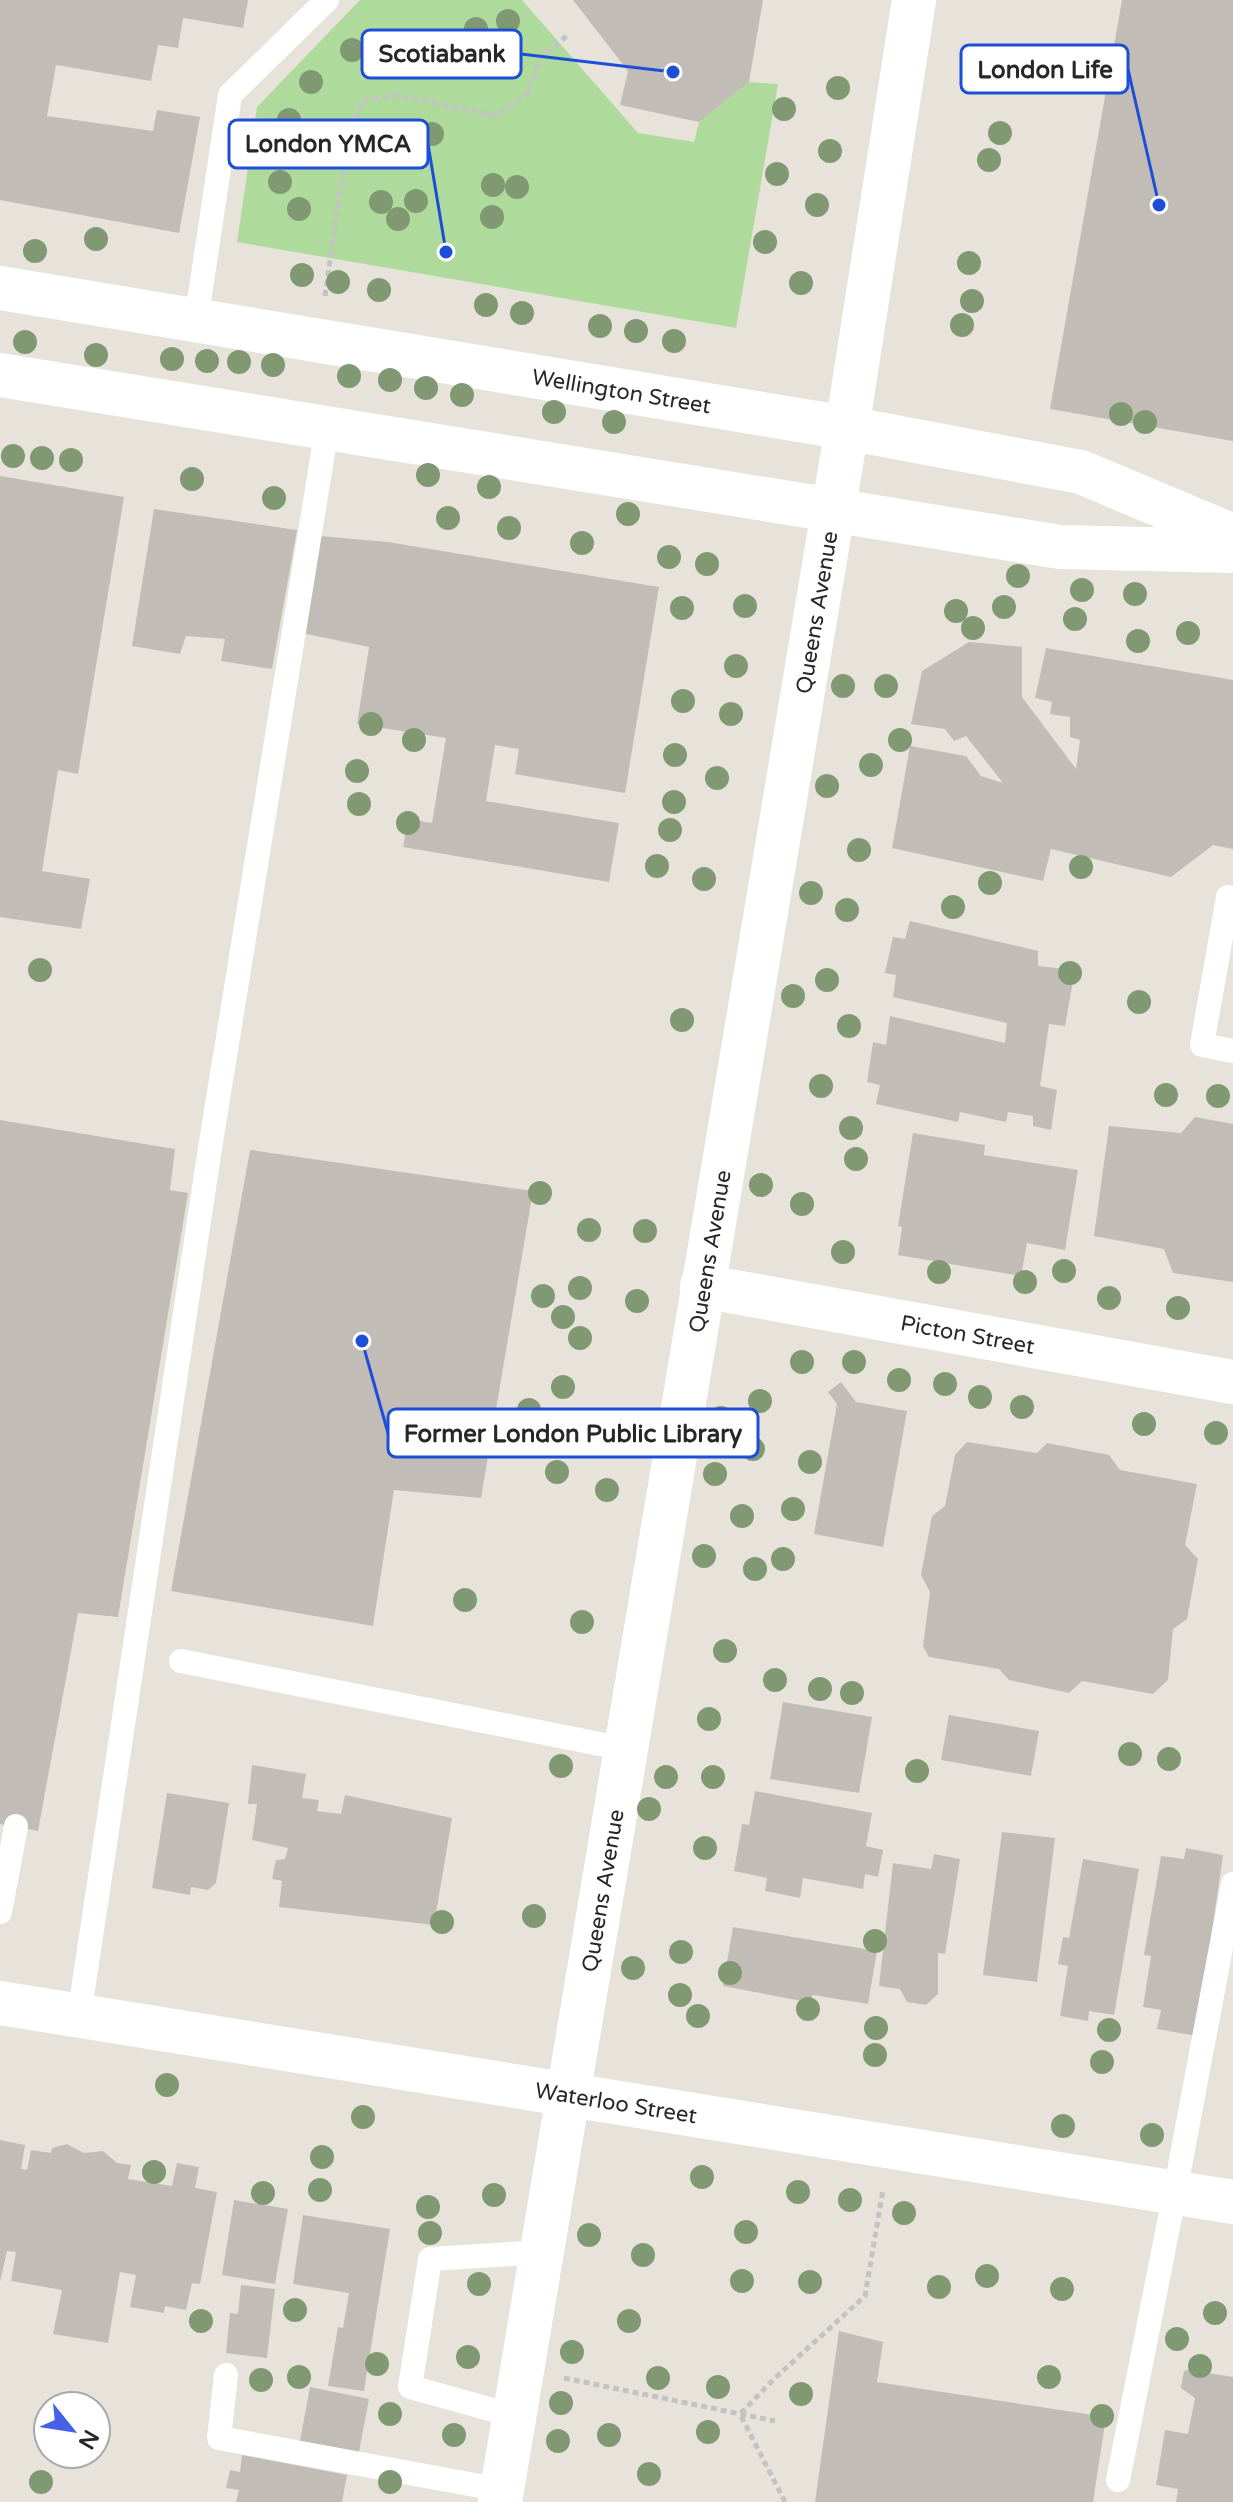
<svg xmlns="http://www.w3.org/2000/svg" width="1233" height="2502" viewBox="0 0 1233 2502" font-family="'Varela Round',sans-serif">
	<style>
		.green { fill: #aedb9b }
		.building { fill: #c1bcb6 }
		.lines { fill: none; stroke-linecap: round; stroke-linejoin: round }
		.path { stroke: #c3c3c3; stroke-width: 5; stroke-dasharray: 6 4; stroke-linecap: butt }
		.lane { stroke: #fff; stroke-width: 24 }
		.street { stroke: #fff; stroke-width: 44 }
		.secondary { stroke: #fff; stroke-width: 44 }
		.tree { fill: #809973 }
		.labels { text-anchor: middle; stroke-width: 8; stroke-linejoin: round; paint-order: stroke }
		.street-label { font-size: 22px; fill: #272727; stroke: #fff }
		.leader { fill: none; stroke: #1d4ed8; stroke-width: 3 }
		.callout-dot { fill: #1d4ed8; stroke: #fff; stroke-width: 3 }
		.callout { fill: #fff; stroke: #1d4ed8; stroke-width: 3 }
		.callout-label { font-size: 24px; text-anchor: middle; font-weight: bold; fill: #272727 }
	</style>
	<rect width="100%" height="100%" fill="#e8e3da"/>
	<path class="green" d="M360,0H522L638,133L694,142L699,122L749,82L778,84L736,328L237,242L257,107Z"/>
	<g class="building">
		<path d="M0,0H248L243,28L183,18L178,48L158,45L151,81L56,65L47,116L153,131L157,110L200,117L179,233L0,200Z"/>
		<path d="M573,0H763L749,82L699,122L620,105L628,71Z"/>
		<path d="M1122,0H1233V441L1050,409Z"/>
		<path d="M0,476L124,497L78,774L58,770L42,871L90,879L81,929L0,917Z"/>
		<path d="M154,509L297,530L272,669L221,661L225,639L186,636L180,654L132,646Z"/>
		<path d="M319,536L388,542L659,587L625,793L515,774L519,749L495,745L486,801L619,823L609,882L403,847L408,819L432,823L446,738L357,724L369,647L302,633Z"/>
		<path d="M969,642L1022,647V697L1076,769L1080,740L1070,737V717L1050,714L1052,702L1035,698L1046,648L1233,680V849L1213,845L1171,877L1051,849L1043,881L892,848L910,746L966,756L981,776L1003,783L966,736L954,741L945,729L911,724L922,671Z"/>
		<path d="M910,921L1038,951V966L1075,970L1065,1026L1049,1024L1040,1086L1057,1090L1051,1130L1033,1126V1116L1008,1112L1006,1122L960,1112L958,1122L876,1104L880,1085L867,1082L873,1042L886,1045L890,1016L1005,1043L1007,1023L893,997L896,975L885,973L893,937L905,939Z"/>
		<path d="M1195,1117L1233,1124V1282L1173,1273L1164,1249L1094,1236L1109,1126L1181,1133Z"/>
		<path d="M0,1120L175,1149L170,1190L188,1193L118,1617L78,1613L38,1831L0,1824Z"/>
		<path d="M913,1133L985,1145L984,1155L1078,1170L1065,1250L1027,1243L1021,1276L898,1255L902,1227L898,1226Z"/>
		<path d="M250,1150L533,1191L481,1498L394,1490L373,1626L171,1591Z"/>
		<path d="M841,1382L856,1402L907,1411L883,1547L814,1534L837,1404L828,1392Z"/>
		<path d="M967,1442L1037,1453L1047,1443L1109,1455L1120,1470L1197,1484L1185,1545L1198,1559L1187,1619L1173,1629L1168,1680L1153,1694L1082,1681L1069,1693L1009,1680L999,1669L929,1657L923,1646L930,1592L921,1575L932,1516L945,1506L955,1455Z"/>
		<path d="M783,1702L872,1717L859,1793L770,1779Z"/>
		<path d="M949,1715L1039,1731L1031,1776L941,1760Z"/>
		<path d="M252,1765L306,1774L302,1798L319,1800L317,1811L341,1814L345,1795L452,1818L434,1925L279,1907L282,1881L272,1879L276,1860L285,1859L288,1848L252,1840L257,1804H248Z"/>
		<path d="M755,1791L872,1813L866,1846L883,1850L878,1877L865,1874L863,1889L803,1878L800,1898L765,1891L767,1878L734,1871L742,1824L749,1825Z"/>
		<path d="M167,1793L229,1803L216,1883L208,1890L191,1887L190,1895L152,1888Z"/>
		<path d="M1002,1832L1055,1838L1037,1982L983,1975Z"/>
		<path d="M1186,1848L1223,1855L1197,2036L1157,2029L1161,2010L1143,2007L1151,1956L1144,1955L1161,1856L1184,1859Z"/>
		<path d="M934,1854L960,1859L945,1954L938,1953V1994L926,2005L907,2002L900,1989L879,1986L893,1863L931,1869Z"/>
		<path d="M1083,1859L1139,1869L1114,2015L1089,2011L1088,2021L1060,2016L1068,1966L1058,1964L1063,1937L1069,1938Z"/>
		<path d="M733,1927L877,1951L868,2004L813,1995L807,2002L723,1986Z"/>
		<path d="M0,2140L25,2145L21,2169L27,2170L31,2150L51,2153L52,2148L67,2144L84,2153L103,2151L117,2163L131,2165L128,2179L172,2186L177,2163L199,2167L195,2188L217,2192L200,2284L192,2283L186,2310L165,2306L164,2313L130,2307L136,2275L120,2272L108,2343L53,2334L62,2290L11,2281L16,2252L7,2251L0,2282Z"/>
		<path d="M234,2200L288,2209L275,2284L222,2275Z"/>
		<path d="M303,2215L390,2229L364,2391L328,2386L338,2327L343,2328L349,2293L293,2284Z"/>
		<path d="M241,2285L275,2289L267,2358L226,2353L230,2313L238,2314Z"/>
		<path d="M839,2331L883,2342L877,2382L1106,2417L1093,2502H815Z"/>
		<path d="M1198,2367L1208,2373L1233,2377V2502H1176L1178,2489L1156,2485L1165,2430L1188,2434L1195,2398L1181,2388L1184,2371Z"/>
		<path d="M310,2387L369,2399L359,2452L300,2441Z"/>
		<path d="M242,2455L347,2475L342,2502H236L239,2490L226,2488L230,2470L240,2472Z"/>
	</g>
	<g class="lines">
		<g class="path">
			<path d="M325,296L347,141L363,101L396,95L497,116L527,94L541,57L569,34"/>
			<path d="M564,2378L775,2421"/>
			<path d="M785,2502L740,2414L774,2379L865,2296L883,2190"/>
		</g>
		<g class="lane">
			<path d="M196,321L230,95L327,0"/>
			<path d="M1228,897L1202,1045L1233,1051"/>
			<path d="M181,1661L625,1749"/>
			<path d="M0,1912L16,1826"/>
			<path d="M79,2016L210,1148L327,428"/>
			<path d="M226,2375L219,2438L502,2490"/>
			<path d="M515,2416L410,2387L430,2259L542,2252"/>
			<path d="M1118,2480L1175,2192L1233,1884"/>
		</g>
		<path class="street" id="s1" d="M702,1286L1233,1382"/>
		<g class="secondary">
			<path id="s2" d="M0,288L847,428L1081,472L1233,536"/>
			<path d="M0,375L1060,547L1233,551"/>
			<path id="s3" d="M0,2003L1233,2202"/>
			<path id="s4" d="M500,2502L847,428L914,0"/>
		</g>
	</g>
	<g class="tree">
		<circle cx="508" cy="21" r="12"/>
		<circle cx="476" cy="29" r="12"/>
		<circle cx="428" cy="41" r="12"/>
		<circle cx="352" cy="50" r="12"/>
		<circle cx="311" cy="82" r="12"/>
		<circle cx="838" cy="88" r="12"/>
		<circle cx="784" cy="109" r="12"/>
		<circle cx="289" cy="120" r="12"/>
		<circle cx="1000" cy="133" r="12"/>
		<circle cx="432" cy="134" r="12"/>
		<circle cx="830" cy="151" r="12"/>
		<circle cx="989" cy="160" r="12"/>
		<circle cx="777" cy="174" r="12"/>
		<circle cx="280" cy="182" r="12"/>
		<circle cx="493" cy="185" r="12"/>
		<circle cx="517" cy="187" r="12"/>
		<circle cx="416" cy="201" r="12"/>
		<circle cx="381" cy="202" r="12"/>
		<circle cx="817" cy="205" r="12"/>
		<circle cx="299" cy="209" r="12"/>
		<circle cx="492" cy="217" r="12"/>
		<circle cx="398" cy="219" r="12"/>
		<circle cx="96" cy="239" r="12"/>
		<circle cx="765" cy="242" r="12"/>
		<circle cx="35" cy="251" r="12"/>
		<circle cx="969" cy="263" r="12"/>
		<circle cx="302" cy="275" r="12"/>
		<circle cx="338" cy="282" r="12"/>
		<circle cx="801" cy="283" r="12"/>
		<circle cx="379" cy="290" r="12"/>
		<circle cx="972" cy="301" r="12"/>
		<circle cx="486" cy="305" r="12"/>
		<circle cx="522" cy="313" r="12"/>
		<circle cx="962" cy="325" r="12"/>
		<circle cx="600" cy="326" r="12"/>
		<circle cx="636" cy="331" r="12"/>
		<circle cx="674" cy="341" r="12"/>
		<circle cx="25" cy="342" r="12"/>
		<circle cx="96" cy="355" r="12"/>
		<circle cx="172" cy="359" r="12"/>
		<circle cx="207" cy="361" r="12"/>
		<circle cx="239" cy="362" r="12"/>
		<circle cx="273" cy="365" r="12"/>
		<circle cx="349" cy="376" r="12"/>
		<circle cx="390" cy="380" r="12"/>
		<circle cx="426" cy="388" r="12"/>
		<circle cx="462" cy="395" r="12"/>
		<circle cx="554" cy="412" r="12"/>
		<circle cx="1121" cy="414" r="12"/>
		<circle cx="614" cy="422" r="12"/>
		<circle cx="1145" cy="422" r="12"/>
		<circle cx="13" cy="456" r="12"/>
		<circle cx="42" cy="458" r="12"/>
		<circle cx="71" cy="460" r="12"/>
		<circle cx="428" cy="475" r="12"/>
		<circle cx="192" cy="479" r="12"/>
		<circle cx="489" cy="487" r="12"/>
		<circle cx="274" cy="498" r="12"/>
		<circle cx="628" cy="514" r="12"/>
		<circle cx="448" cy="518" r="12"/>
		<circle cx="509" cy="528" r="12"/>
		<circle cx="582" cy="543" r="12"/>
		<circle cx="669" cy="557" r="12"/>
		<circle cx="707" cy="564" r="12"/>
		<circle cx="1018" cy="576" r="12"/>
		<circle cx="1082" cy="590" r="12"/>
		<circle cx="1135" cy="594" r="12"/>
		<circle cx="745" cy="606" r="12"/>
		<circle cx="1004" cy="607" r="12"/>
		<circle cx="682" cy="608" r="12"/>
		<circle cx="956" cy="611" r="12"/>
		<circle cx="1075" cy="619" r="12"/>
		<circle cx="973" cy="628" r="12"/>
		<circle cx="1188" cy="633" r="12"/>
		<circle cx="1138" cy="641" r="12"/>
		<circle cx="736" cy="666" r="12"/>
		<circle cx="843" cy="686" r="12"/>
		<circle cx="886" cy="686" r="12"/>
		<circle cx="683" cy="701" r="12"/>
		<circle cx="731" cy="714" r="12"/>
		<circle cx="371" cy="724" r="12"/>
		<circle cx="414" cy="740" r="12"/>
		<circle cx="900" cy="740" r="12"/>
		<circle cx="675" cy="755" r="12"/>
		<circle cx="871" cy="765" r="12"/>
		<circle cx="357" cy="771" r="12"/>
		<circle cx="717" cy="778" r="12"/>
		<circle cx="827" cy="786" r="12"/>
		<circle cx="674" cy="802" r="12"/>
		<circle cx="359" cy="804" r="12"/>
		<circle cx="408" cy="823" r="12"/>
		<circle cx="670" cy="830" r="12"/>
		<circle cx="859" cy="850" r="12"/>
		<circle cx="657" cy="866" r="12"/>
		<circle cx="1081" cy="867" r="12"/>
		<circle cx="704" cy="879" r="12"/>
		<circle cx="990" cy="883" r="12"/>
		<circle cx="811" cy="893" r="12"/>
		<circle cx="953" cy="907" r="12"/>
		<circle cx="847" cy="910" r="12"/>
		<circle cx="40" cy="970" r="12"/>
		<circle cx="1070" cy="973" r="12"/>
		<circle cx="827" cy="980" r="12"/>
		<circle cx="793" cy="996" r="12"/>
		<circle cx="1139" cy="1002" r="12"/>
		<circle cx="682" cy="1020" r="12"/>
		<circle cx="849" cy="1026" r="12"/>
		<circle cx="821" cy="1086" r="12"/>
		<circle cx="1166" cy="1095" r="12"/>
		<circle cx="1218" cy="1096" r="12"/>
		<circle cx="851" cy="1128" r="12"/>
		<circle cx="856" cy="1159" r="12"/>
		<circle cx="761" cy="1185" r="12"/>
		<circle cx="540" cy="1193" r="12"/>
		<circle cx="802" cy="1204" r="12"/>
		<circle cx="589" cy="1230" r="12"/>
		<circle cx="645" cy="1231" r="12"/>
		<circle cx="843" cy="1252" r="12"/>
		<circle cx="1064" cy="1271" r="12"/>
		<circle cx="939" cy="1272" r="12"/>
		<circle cx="1025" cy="1282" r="12"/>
		<circle cx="580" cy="1288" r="12"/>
		<circle cx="543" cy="1296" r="12"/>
		<circle cx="1109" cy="1298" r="12"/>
		<circle cx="637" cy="1301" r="12"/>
		<circle cx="1178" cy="1308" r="12"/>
		<circle cx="563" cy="1317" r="12"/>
		<circle cx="580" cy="1338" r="12"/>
		<circle cx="802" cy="1362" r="12"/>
		<circle cx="854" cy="1362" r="12"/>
		<circle cx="899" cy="1380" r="12"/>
		<circle cx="945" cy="1384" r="12"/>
		<circle cx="563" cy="1387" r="12"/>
		<circle cx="980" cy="1397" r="12"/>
		<circle cx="760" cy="1401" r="12"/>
		<circle cx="1022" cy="1407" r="12"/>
		<circle cx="529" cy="1410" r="12"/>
		<circle cx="721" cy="1418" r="12"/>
		<circle cx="1144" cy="1424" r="12"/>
		<circle cx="1216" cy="1433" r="12"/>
		<circle cx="753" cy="1449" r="12"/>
		<circle cx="810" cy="1462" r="12"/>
		<circle cx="557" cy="1472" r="12"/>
		<circle cx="715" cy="1474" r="12"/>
		<circle cx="607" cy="1490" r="12"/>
		<circle cx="793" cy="1509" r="12"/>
		<circle cx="742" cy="1516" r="12"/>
		<circle cx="704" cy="1556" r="12"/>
		<circle cx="783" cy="1559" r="12"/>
		<circle cx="755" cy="1569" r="12"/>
		<circle cx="465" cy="1600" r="12"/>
		<circle cx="582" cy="1622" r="12"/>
		<circle cx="725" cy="1651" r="12"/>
		<circle cx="775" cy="1680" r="12"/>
		<circle cx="820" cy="1689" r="12"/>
		<circle cx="852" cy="1693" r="12"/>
		<circle cx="709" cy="1719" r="12"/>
		<circle cx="1130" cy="1754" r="12"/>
		<circle cx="1169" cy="1759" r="12"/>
		<circle cx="561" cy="1766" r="12"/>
		<circle cx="917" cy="1771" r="12"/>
		<circle cx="666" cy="1777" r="12"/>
		<circle cx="713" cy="1777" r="12"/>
		<circle cx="649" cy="1809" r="12"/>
		<circle cx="705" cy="1848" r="12"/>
		<circle cx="534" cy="1916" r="12"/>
		<circle cx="442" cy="1922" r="12"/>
		<circle cx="875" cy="1941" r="12"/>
		<circle cx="681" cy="1952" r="12"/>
		<circle cx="633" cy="1968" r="12"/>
		<circle cx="730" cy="1973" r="12"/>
		<circle cx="680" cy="1995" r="12"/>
		<circle cx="808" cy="2009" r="12"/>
		<circle cx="698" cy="2016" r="12"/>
		<circle cx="876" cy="2028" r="12"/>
		<circle cx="1109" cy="2030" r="12"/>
		<circle cx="875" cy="2055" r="12"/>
		<circle cx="1102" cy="2062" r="12"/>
		<circle cx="167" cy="2085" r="12"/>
		<circle cx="363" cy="2117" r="12"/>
		<circle cx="1063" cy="2126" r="12"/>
		<circle cx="1152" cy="2135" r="12"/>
		<circle cx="322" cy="2157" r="12"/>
		<circle cx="154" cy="2172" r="12"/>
		<circle cx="702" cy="2177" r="12"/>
		<circle cx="320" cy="2190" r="12"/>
		<circle cx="798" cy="2192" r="12"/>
		<circle cx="263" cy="2193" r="12"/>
		<circle cx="494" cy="2195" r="12"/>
		<circle cx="850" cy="2200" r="12"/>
		<circle cx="428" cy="2207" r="12"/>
		<circle cx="904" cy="2213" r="12"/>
		<circle cx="746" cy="2232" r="12"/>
		<circle cx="430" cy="2233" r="12"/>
		<circle cx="589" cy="2235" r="12"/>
		<circle cx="643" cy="2255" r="12"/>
		<circle cx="987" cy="2276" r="12"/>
		<circle cx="742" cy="2281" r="12"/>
		<circle cx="810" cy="2282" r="12"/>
		<circle cx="479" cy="2284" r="12"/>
		<circle cx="939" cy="2287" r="12"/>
		<circle cx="1062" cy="2289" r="12"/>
		<circle cx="295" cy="2310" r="12"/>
		<circle cx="1215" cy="2313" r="12"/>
		<circle cx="201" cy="2321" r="12"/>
		<circle cx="629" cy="2321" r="12"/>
		<circle cx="1177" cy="2339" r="12"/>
		<circle cx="572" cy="2352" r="12"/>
		<circle cx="468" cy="2357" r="12"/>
		<circle cx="377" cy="2364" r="12"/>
		<circle cx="1200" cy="2366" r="12"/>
		<circle cx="299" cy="2377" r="12"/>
		<circle cx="1049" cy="2377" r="12"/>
		<circle cx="658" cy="2378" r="12"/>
		<circle cx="261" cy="2380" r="12"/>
		<circle cx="718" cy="2387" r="12"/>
		<circle cx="801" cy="2394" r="12"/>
		<circle cx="561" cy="2403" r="12"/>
		<circle cx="390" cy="2414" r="12"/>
		<circle cx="1102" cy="2416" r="12"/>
		<circle cx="708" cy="2432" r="12"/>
		<circle cx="454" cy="2435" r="12"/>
		<circle cx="609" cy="2435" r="12"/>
		<circle cx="558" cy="2441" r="12"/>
		<circle cx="649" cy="2474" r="12"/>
		<circle cx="41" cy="2482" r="12"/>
		<circle cx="390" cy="2482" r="12"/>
	</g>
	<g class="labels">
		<g class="street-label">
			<text dy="8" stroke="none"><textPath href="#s2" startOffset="630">Wellington Street</textPath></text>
			<text dy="8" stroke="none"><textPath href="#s4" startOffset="1916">Queens Avenue</textPath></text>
			<text dy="8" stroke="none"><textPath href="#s4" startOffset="1268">Queens Avenue</textPath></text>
			<text dy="8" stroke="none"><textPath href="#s1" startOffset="270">Picton Street</textPath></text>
			<text dy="8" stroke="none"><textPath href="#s4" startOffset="620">Queens Avenue</textPath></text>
			<text dy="8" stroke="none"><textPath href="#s3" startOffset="624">Waterloo Street</textPath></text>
		</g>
	</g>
	<path class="leader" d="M673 72L521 54M1159 205L1128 69M446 252L428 144M362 1341L388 1433"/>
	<g class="callout-dot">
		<circle cx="673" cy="72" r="8"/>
		<circle cx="1159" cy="205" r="8"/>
		<circle cx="446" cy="252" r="8"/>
		<circle cx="362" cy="1341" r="8"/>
	</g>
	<g class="callout">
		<rect x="362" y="30" width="159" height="48" rx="8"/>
		<rect x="961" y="45" width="167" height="48" rx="8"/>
		<rect x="229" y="120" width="199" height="48" rx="8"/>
		<rect x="388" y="1409" width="370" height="48" rx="8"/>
	</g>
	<g class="callout-label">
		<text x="442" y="62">Scotiabank</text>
		<text x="1045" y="78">London Life</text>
		<text x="328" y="152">London YMCA</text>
		<text x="573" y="1442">Former London Public Library</text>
	</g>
	<g transform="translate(72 2430) rotate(120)"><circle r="38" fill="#ffffff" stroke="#a9a9a9" stroke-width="2"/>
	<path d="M0-6L14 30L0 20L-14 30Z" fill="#4760e8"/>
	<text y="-12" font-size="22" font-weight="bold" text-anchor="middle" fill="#272727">N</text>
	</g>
</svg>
